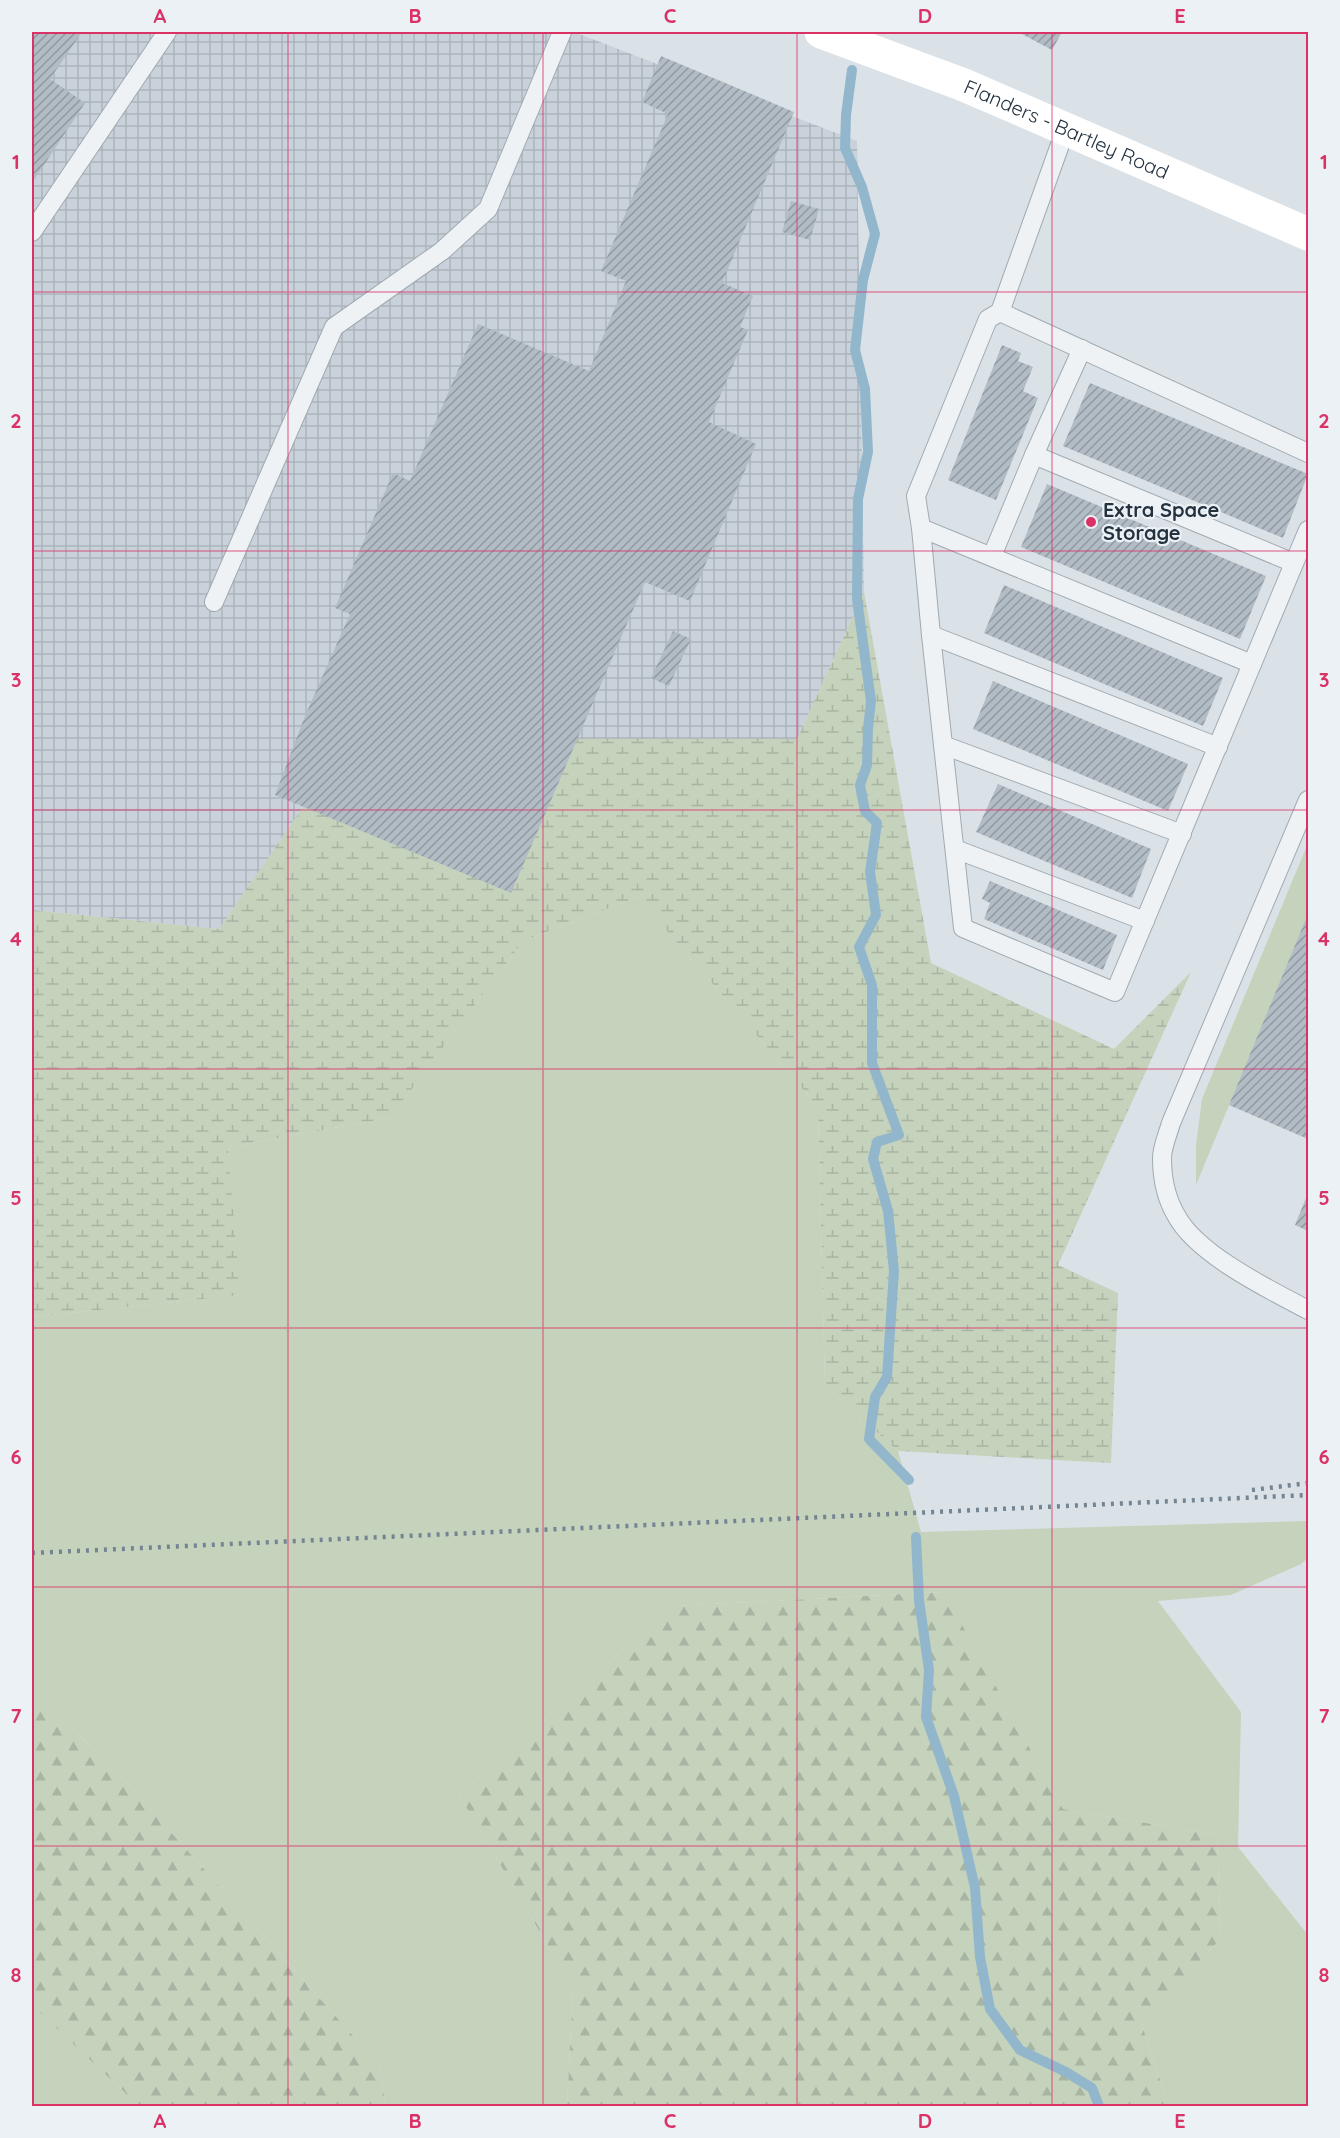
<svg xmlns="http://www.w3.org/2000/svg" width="1340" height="2138" viewBox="0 0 1340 2138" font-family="Quicksand,sans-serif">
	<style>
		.industrial { fill: url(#industrial-grid) }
		.green { fill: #c5d2bc }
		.forest { fill: url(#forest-firs) }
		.wetland { fill: url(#wetland-marsh) }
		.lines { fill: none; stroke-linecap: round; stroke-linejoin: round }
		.stream { stroke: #92b7cc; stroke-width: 10 }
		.building { fill: url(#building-hatch) }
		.service-casing { stroke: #a0aab1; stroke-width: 20 }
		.service { stroke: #eef2f5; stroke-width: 18 }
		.secondary { stroke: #fff; stroke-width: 33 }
		.rail { stroke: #738492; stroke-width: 4.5; stroke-dasharray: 3 6; stroke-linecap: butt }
		.grid { fill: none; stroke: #db3266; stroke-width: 1.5; stroke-opacity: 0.55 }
		.poi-dot { fill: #db3266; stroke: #ebf1f5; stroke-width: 2 }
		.labels { text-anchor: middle; stroke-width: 4.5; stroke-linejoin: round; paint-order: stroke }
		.street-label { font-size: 20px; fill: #24323f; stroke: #ebf1f5 }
		.poi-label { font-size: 20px; font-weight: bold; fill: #24323f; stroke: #ebf1f5; text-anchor: start }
		.neatline { fill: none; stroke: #db3266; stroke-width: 2 }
		.grid-label { font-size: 20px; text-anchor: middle; font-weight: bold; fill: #db3266 }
	</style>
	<defs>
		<pattern id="industrial-grid" width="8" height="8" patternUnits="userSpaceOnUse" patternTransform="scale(1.5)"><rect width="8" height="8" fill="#c9d1da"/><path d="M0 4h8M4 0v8" fill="none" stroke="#acb4bc"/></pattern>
		<pattern id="forest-firs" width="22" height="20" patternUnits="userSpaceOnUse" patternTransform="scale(1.5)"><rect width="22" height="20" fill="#c5d2bc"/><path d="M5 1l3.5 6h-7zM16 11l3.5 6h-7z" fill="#a9b5a3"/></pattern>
		<pattern id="wetland-marsh" width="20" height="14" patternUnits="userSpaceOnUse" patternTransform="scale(1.5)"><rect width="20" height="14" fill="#c5d2bc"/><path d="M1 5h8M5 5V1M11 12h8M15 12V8" fill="none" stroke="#a9b5a3"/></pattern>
		<pattern id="building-hatch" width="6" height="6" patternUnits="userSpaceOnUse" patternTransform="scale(1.5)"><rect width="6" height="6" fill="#b2bcc5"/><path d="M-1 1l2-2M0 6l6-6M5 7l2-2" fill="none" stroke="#9199a1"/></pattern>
	</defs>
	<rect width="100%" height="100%" fill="#dbe2e7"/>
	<path class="industrial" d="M32,32H574L857,141L864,592L797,739H350L219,929L32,910Z"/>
	<g class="green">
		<path d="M1308,843V915L1196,1185V1145L1202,1099Z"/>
		<path d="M638,897L818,1107L825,1386L898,1451L921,1532L1308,1521V1558L1301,1564L1231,1595L1158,1601L1241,1712L1238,1847L1308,1935V2106H1173L1165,2095L1142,2025L1221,1938L1217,1835L1063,1809L943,1592L673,1606L459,1795L573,1988L567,2106H385L381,2067L110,1764L32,1692V1317L239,1295L228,1147L390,1118L523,941Z"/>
		<path d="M32,2005L139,2106H32Z"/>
	</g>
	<g class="forest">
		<path d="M944,1592L1063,1809L1217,1835L1221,1938L1142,2025L1165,2095L1173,2106H567L573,1988L459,1795L673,1606Z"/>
		<path d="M32,1692L110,1764L381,2067L385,2106H139L32,2005Z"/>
	</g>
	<path class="wetland" d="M864,592L931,963L1114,1049L1191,972L1058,1265L1118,1293L1111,1463L898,1451L825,1386L818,1107L638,897L523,941L390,1118L228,1147L240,1295L32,1317V910L219,929L350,739H797Z"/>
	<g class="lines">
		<g class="stream">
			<path d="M852,70L846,115L845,148L862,187L875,234L863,280L855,350L865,389L868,452L858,499L857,599L871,701L868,729L867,765L860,785L865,811L877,823L870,872L876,915L859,947L872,985V1063L899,1135L877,1142L873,1159L888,1211L894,1271L887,1377L875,1397L869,1439L909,1480"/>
			<path d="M916,1537L919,1600L929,1670L926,1717L954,1796L975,1888L980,1957L990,2009L1020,2050L1066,2072L1092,2088L1099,2106"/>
		</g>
	</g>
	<g class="building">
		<path d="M32,32H82L50,79L85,103L32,183Z"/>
		<path d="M1018,32H1062L1052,50Z"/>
		<path d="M661,56L794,112L722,283L753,296L740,327L748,330L709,422L756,444L690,601L645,582L511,893L275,795L305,716L350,614L335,608L393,473L410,481L478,324L589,371L626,281L601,271L668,114L642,102Z"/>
		<path d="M791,201L819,209L810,240L782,232Z"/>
		<path d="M1002,345L1021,353L1018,361L1033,367L1023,391L1038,398L996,500L948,480Z"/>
		<path d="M1090,383L1308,474L1283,538L1063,446Z"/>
		<path d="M1047,484L1266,576L1240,639L1021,547Z"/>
		<path d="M1004,585L1223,678L1203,726L984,633Z"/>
		<path d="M673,631L691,639L669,686L651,678Z"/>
		<path d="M993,681L1188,764L1168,811L973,729Z"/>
		<path d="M998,784L1151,849L1132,898L976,832Z"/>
		<path d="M990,881L1117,935L1103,970L984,919L990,903L982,899Z"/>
		<path d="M1308,914V1139L1229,1105Z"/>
		<path d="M1308,1193V1231L1295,1225Z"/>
	</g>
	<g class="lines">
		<g class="service-casing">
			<g id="service">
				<path d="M1066,128L1000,312L988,319L916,496L921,528L931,635L963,928L1115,992L1308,530"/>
				<path d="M32,232L167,32"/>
				<path d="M1000,312L1308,453"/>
				<path d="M1034,455L1294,563"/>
				<path d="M921,528L1252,664"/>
				<path d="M992,556L1034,455L1082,349"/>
				<path d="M214,602L334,327L442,251L488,209L562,32"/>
				<path d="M931,635L1218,747"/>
				<path d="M943,745L1182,834"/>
				<path d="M1308,800L1171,1123C1168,1134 1162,1147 1162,1158C1162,1177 1166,1198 1176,1215C1196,1254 1270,1290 1308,1310"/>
				<path d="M955,849L1145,921"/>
			</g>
		</g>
		<use href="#service" class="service"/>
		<path class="secondary" id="s1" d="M821,32L964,85L1308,234"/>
		<g class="rail">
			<path d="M1252,1490L1308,1483"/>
			<path d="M32,1553L1308,1495"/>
		</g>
	</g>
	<path class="grid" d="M288,32V2106M543,32V2106M797,32V2106M1052,32V2106M32,292H1308M32,551H1308M32,810H1308M32,1069H1308M32,1328H1308M32,1587H1308M32,1846H1308"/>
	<circle class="poi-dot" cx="1091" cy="522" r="6"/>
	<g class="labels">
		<g class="street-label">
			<text dy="7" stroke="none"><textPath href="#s1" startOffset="264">Flanders - Bartley Road</textPath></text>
		</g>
		<g class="poi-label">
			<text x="1103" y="517">Extra Space<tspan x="1103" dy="23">Storage</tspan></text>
		</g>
	</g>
	<rect width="1340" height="2138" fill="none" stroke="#ebf1f5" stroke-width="66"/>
	<rect x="33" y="33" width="1274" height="2072" class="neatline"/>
	<g class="grid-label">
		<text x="160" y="23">A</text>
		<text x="415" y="23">B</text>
		<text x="670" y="23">C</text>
		<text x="925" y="23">D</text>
		<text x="1180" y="23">E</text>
		<text x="16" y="169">1</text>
		<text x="1324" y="169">1</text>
		<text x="16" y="428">2</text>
		<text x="1324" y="428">2</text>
		<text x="16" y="687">3</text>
		<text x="1324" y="687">3</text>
		<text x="16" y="946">4</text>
		<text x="1324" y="946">4</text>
		<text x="16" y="1205">5</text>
		<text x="1324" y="1205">5</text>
		<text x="16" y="1464">6</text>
		<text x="1324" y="1464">6</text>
		<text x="16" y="1723">7</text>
		<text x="1324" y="1723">7</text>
		<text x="16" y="1982">8</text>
		<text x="1324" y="1982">8</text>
		<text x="160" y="2128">A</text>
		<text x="415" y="2128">B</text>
		<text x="670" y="2128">C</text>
		<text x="925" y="2128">D</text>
		<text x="1180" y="2128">E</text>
	</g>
</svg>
